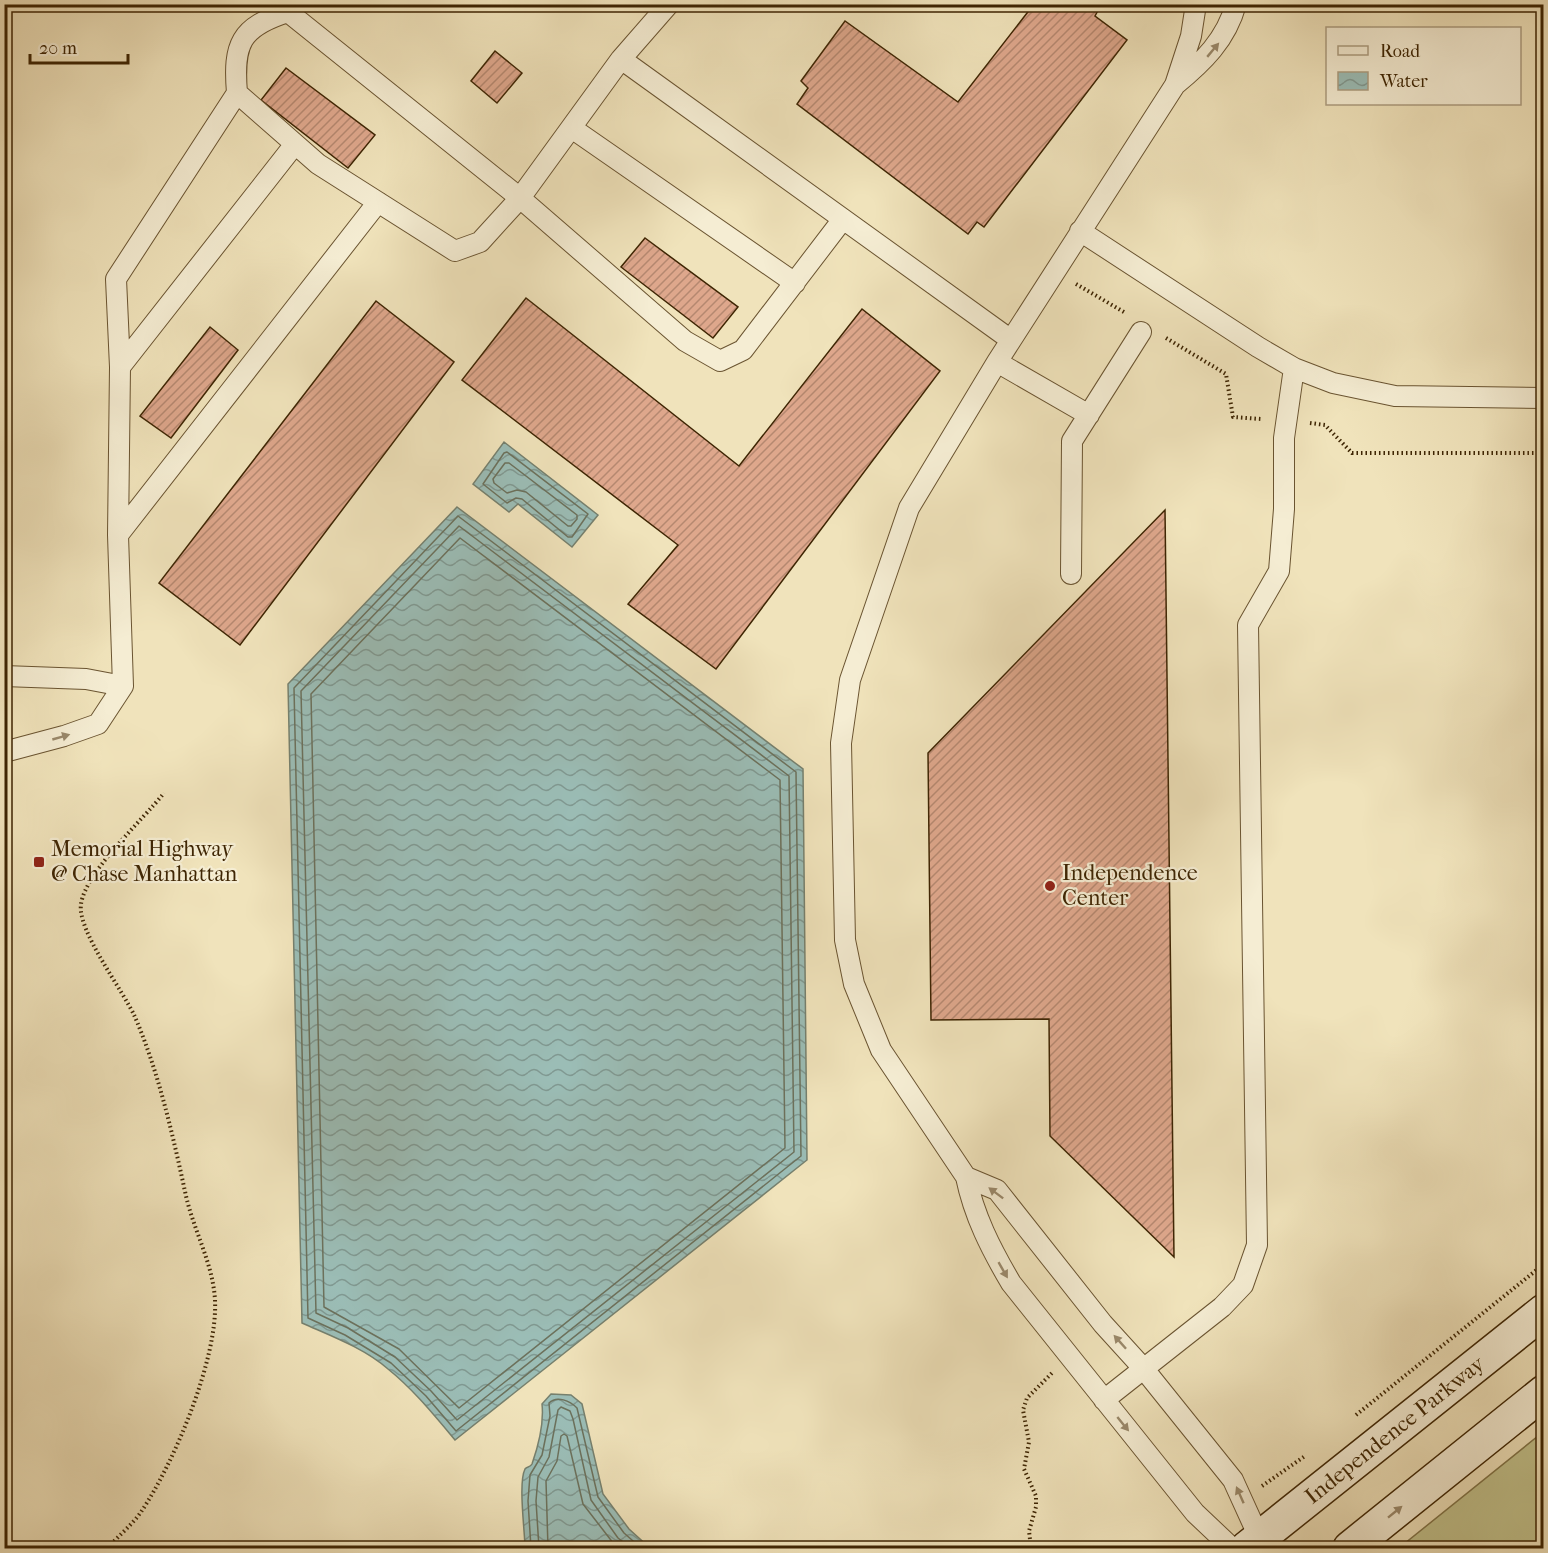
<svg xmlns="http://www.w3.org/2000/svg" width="1548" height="1553" viewBox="0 0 1548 1553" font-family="'IM FELL French Canon',serif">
<defs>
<pattern id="water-waves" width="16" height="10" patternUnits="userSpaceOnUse" patternTransform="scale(1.5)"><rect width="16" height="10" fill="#9bbdb6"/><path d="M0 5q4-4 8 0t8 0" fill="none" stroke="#809992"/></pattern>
<pattern id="building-hatch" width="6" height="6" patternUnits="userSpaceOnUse" patternTransform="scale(1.5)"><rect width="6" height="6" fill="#dea78c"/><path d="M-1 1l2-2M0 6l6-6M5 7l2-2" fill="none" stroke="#b58870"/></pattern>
</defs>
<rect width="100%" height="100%" fill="#f0e3bb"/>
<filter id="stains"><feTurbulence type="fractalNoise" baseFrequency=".00333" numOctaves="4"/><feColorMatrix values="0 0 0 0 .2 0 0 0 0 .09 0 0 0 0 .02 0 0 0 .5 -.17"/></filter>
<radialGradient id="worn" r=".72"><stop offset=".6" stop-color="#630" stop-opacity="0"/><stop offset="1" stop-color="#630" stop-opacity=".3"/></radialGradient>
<path fill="#c1c18b" stroke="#807347" stroke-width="1.5" d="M 1543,1432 L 1543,1548 L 1399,1548 Z"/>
<path fill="url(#water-waves)" stroke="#76806e" stroke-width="1.5" d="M 504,442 L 598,515 L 572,547 L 518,504 L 509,512 L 473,484 Z
M 457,507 L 803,769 L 807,1160 L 455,1440 C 434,1415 414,1390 388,1369 C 364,1348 331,1336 302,1323 L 288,684 Z
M 551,1394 L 571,1395 L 582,1404 L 603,1494 L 629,1529 L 650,1548 L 525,1548 C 525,1532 518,1483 525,1469 C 527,1466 530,1468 532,1464 C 538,1447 544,1423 542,1404 Z"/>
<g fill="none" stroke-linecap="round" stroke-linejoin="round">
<path stroke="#6c715c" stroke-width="1.5" d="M 507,452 L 588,514 L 572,537 L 568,537 L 522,499 L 516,498 L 507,503 L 483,484 L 504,453 Z
M 505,463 L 509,463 L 577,515 L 577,519 L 571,526 L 568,526 L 526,492 L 517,490 L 507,493 L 494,483 L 493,479 Z
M 458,516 L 796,772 L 801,1156 L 456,1431 L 426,1396 L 391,1363 L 345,1335 L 308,1318 L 294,688 Z
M 459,526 L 789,776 L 794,1152 L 457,1420 L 431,1391 L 395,1357 L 348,1328 L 316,1313 L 301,691 Z
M 460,538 L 780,780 L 785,1148 L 459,1408 L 399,1349 L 324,1307 L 311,694 Z
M 531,1548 L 528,1501 L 530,1475 L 542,1455 L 550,1416 L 549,1403 C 557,1395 570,1401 577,1408 L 598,1497 L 624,1533 L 641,1548
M 539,1548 L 536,1501 L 538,1477 L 549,1457 L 558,1410 L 561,1407 L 570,1411 L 573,1419 L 591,1500 L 618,1538 L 631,1548
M 548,1548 L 546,1481 L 557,1461 L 561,1436 L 564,1434 L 567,1436 L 583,1504 L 617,1548"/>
</g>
<path fill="url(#building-hatch)" stroke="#3e2503" stroke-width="1.5" d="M 1034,4 L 1097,4 L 1100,7 L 1095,16 L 1127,40 L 984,227 L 977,222 L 968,234 L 797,104 L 808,88 L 801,81 L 845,21 L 958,102 Z
M 495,51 L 522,73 L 497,103 L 471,81 Z
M 286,68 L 375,135 L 348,168 L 261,100 Z
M 645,238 L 738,307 L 713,338 L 621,267 Z
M 526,298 L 739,466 L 862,309 L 940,371 L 716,669 L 628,604 L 678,545 L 462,380 Z
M 376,301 L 454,362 L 240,645 L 159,583 Z
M 210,327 L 238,350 L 171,438 L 140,416 Z
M 1165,510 L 1174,1257 L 1050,1136 L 1049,1019 L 931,1020 L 928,753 Z"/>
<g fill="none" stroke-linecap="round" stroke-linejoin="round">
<defs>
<path id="service" d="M 1196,4 L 1191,36 L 1175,85 L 997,362 L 909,508 L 850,680 L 841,743 L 845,940 L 854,984 L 881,1050 L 966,1177 C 974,1216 991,1249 1011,1283 L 1195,1513 L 1232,1548
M 621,59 L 669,4
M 1175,85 C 1203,62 1226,40 1236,4
M 573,129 L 795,283
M 843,219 L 743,350 L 720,361 L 685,341 L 520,198 L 288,12 C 240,27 233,44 237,93 L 318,164 L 455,251 L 480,242 L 520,198 L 621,59 L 1011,340
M 1080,231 L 1258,347 L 1294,368 L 1333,383 L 1395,396 L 1544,398
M 997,362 L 1089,415
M 120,367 L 295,144
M 118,535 L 378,202
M 1071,574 L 1072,441 L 1141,332
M 4,676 L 86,679 L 123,686
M 4,752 L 64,736 L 98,724 L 123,686 L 118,535 L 120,367 L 116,279 L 237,93
M 966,1177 L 997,1190 L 1103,1324 L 1143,1368 L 1233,1480 L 1263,1546
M 1104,1400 L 1222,1307 L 1243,1285 L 1257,1245 L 1248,625 L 1279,571 L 1284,509 L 1284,438 L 1294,368"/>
<g id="secondary">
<path id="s1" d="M 1247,1548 L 1544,1311"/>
<path d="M 1350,1548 L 1544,1392"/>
</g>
</defs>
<use href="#service" stroke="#6a5431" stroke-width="22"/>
<use href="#secondary" stroke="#3e2503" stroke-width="36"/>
<path stroke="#3e2503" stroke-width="4" stroke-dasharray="1.5 3" stroke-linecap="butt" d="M 1076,284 L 1124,312
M 1166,338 L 1226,374 L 1233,417 L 1261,419
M 1310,423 L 1325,425 L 1352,453 L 1544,453
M 1356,1415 L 1544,1264
M 1262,1486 L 1305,1456
M 108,1548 C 118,1536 132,1525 141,1512 C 174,1463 218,1359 215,1300 C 213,1264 194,1231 186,1196 C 173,1136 159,1073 135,1017 C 123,990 77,931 81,904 C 86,871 142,821 164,793
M 1031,1548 L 1029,1531 L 1036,1507 L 1036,1496 L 1024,1469 L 1029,1442 L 1023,1410 L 1027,1398 L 1052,1373"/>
<use href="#service" stroke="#f5edd3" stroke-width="20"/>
<use href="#secondary" stroke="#f5edd3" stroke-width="33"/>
</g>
<defs><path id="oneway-solid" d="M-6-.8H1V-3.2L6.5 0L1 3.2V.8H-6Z" transform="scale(1.5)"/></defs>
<g fill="#9a896b">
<use href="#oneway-solid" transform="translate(1213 50) rotate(-50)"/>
<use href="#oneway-solid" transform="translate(61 737) rotate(-16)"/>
<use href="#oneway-solid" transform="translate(996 1193) rotate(-143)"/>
<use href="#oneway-solid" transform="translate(1003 1270) rotate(60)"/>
<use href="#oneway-solid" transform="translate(1120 1342) rotate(-132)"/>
<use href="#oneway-solid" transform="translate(1123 1424) rotate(51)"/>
<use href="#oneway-solid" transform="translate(1240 1495) rotate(-114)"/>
<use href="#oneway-solid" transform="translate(1395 1512) rotate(-39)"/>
</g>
<g fill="#8f2418" stroke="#f5edd3" stroke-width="2">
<rect x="33" y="856" width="12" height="12" rx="3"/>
<circle cx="1050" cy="886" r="6"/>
</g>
<g text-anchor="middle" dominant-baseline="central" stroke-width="4.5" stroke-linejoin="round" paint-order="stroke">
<g font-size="22" fill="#3e2503" stroke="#f5edd3" text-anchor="start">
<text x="51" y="849">Memorial Highway<tspan x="51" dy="25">@ Chase Manhattan</tspan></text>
<text x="1062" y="873">Independence<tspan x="1062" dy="25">Center</tspan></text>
</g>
<g font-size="22" fill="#3e2503" stroke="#f5edd3">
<text stroke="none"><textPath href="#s1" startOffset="189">Independence Parkway</textPath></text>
</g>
</g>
<rect width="1548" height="1553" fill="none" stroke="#f0e3bb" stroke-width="24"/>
<rect x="6" y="6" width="1536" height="1541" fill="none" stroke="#3e2503" stroke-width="3"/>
<rect x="12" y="12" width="1524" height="1529" fill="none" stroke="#3e2503" stroke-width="1.5"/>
<rect x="1326" y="27" width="195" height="78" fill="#f5edd3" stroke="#ac9d80" stroke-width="1.5"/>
<rect x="1338" y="46" width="30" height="9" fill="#f5edd3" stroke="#ac9d80" stroke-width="1.5"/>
<text x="1380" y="57" font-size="18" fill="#3e2503">Road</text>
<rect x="1338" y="72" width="30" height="18" fill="url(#water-waves)" stroke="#ac9d80" stroke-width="1.5"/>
<text x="1380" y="87" font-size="18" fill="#3e2503">Water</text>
<path d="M30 54v9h98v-9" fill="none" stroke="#3e2503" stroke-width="3"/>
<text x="39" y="54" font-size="18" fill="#3e2503" stroke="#f5edd3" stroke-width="4.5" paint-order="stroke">20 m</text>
<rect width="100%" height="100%" filter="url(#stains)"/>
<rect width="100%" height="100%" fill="url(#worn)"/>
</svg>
